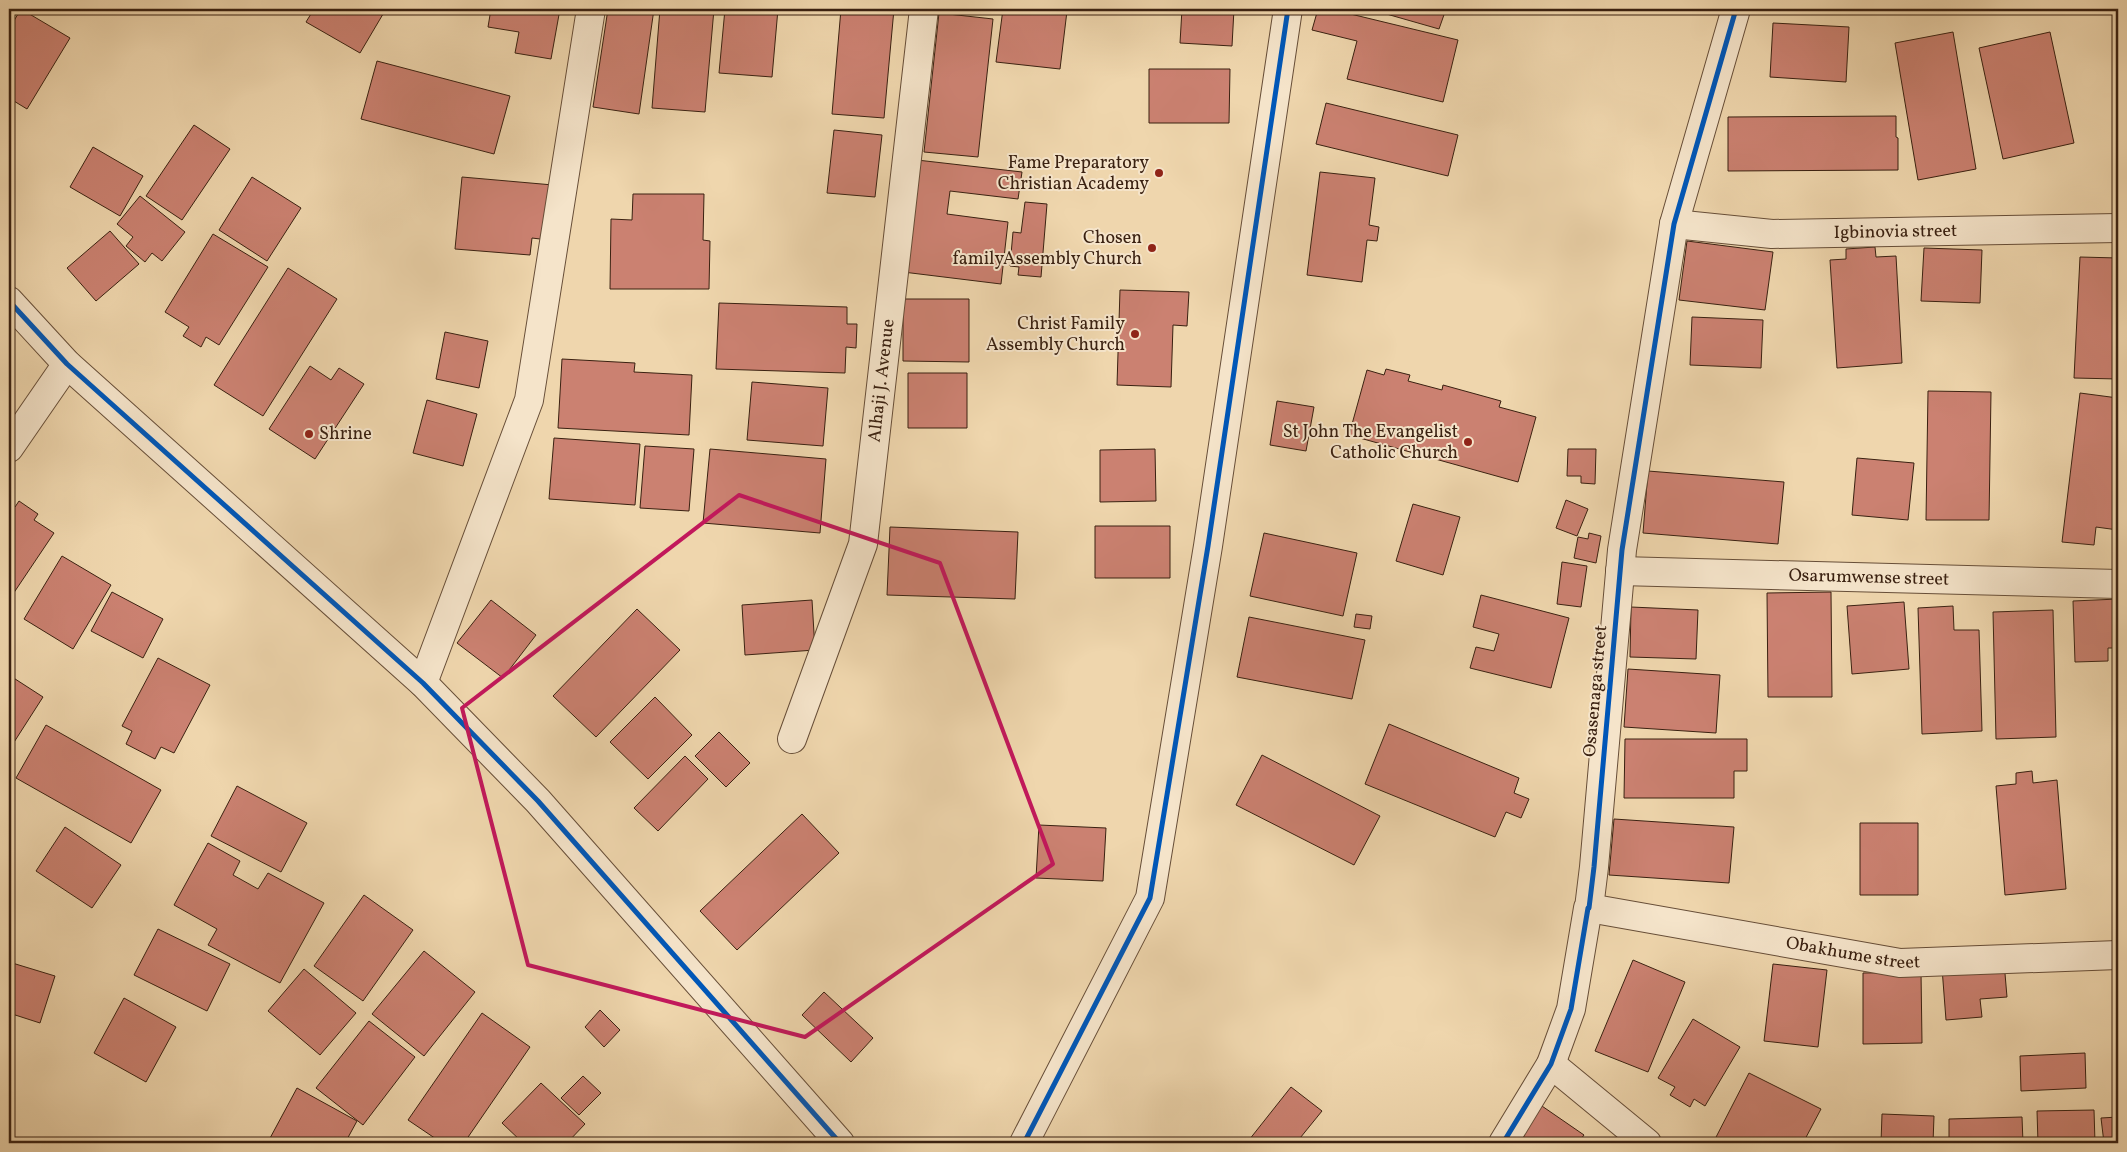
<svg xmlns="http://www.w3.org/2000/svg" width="2127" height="1152" viewBox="0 0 2127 1152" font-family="Vollkorn,serif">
<rect width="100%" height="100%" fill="#efd6ad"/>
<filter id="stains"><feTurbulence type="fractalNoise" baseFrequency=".004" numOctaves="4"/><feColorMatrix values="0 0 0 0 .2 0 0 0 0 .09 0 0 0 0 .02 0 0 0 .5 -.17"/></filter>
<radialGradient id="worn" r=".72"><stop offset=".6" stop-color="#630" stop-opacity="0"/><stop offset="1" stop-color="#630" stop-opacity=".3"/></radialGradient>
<path fill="#cb8171" stroke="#3a2111" d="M 9,9 L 16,10 L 9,23 Z
M 21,9 L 70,38 L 27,109 L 9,98 L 9,29 Z
M 314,9 L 386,9 L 360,53 L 306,22 Z
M 491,9 L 560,9 L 551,59 L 515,53 L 519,32 L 488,27 Z
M 608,9 L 654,9 L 639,114 L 593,107 Z
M 660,9 L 714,9 L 705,112 L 652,108 Z
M 725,9 L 778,9 L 772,77 L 719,73 Z
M 841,9 L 894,9 L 884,118 L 832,114 Z
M 1003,9 L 1067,11 L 1060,69 L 996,62 Z
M 1182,9 L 1234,9 L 1232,46 L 1180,43 Z
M 1318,9 L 1330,9 L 1458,40 L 1443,102 L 1347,79 L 1357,41 L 1312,30 Z
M 1369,9 L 1446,9 L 1439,29 Z
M 939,13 L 993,19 L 978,157 L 924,152 Z
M 1773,23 L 1849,27 L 1846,82 L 1770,77 Z
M 1953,32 L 1976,169 L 1918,180 L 1895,43 Z
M 2050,32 L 2074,143 L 2003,159 L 1979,48 Z
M 377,61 L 510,96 L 494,154 L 361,119 Z
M 1149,69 L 1230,69 L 1229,123 L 1149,123 Z
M 1326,103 L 1458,135 L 1448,176 L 1316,144 Z
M 1896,116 L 1896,137 L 1898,138 L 1898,170 L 1728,171 L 1728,117 Z
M 194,125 L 230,149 L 182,220 L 146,196 Z
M 834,130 L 882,135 L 875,197 L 827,193 Z
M 93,147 L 143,176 L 120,216 L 70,187 Z
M 917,160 L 1022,172 L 1018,199 L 950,191 L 947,214 L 1008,222 L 1001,284 L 903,272 Z
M 1320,172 L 1375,178 L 1369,225 L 1379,227 L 1377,241 L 1367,240 L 1362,282 L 1307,275 Z
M 252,177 L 301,208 L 267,261 L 219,230 Z
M 462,177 L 553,185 L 548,240 L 532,238 L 530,255 L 455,249 Z
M 633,194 L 704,194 L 703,240 L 710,241 L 709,289 L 610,289 L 611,219 L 632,220 Z
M 140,196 L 185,232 L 162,261 L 152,253 L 145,262 L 126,246 L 133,237 L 117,224 Z
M 1025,202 L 1047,204 L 1041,277 L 1018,275 L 1019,267 L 1010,266 L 1013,232 L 1021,233 Z
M 110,231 L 139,264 L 96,301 L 67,268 Z
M 213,234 L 268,267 L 219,345 L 206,337 L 201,347 L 183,336 L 189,327 L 165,312 Z
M 1687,241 L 1773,252 L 1765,310 L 1679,300 Z
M 1875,247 L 1876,257 L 1896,256 L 1902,363 L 1837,368 L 1830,260 L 1846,259 L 1846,249 Z
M 1924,248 L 1982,250 L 1980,303 L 1921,301 Z
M 2080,257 L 2118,258 L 2118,379 L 2074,378 Z
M 288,268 L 337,299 L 263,416 L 214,385 Z
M 1120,290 L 1189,292 L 1187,326 L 1173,325 L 1171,387 L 1117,385 Z
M 903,299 L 969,299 L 969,362 L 903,361 Z
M 719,303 L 847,307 L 847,324 L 857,324 L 856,348 L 846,347 L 845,373 L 716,369 Z
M 1692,317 L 1763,320 L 1761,368 L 1690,365 Z
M 445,332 L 488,341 L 479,388 L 436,379 Z
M 562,359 L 635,363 L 634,372 L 692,375 L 689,435 L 558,428 Z
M 310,366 L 331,380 L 339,368 L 364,384 L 315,459 L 269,429 Z
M 1386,369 L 1410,375 L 1408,381 L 1442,390 L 1443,385 L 1501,401 L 1499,407 L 1536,417 L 1518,482 L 1349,435 L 1367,370 L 1384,375 Z
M 908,373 L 967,373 L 967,428 L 908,428 Z
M 752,382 L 828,388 L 823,446 L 747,440 Z
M 1928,391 L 1991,392 L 1989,520 L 1926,520 Z
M 2080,393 L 2118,398 L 2118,530 L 2096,527 L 2094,545 L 2062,542 Z
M 427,400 L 477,414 L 463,466 L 413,453 Z
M 1277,401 L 1314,407 L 1306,451 L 1270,445 Z
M 554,438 L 640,444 L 635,505 L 549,499 Z
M 645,446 L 694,449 L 689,511 L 640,508 Z
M 710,449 L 826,459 L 820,533 L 703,523 Z
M 1155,449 L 1156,501 L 1100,502 L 1100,450 Z
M 1568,449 L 1596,449 L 1595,484 L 1581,483 L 1581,476 L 1567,476 Z
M 1857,458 L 1914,463 L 1908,520 L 1852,515 Z
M 1648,471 L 1784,482 L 1778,544 L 1643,533 Z
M 1566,500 L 1588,509 L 1577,536 L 1556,528 Z
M 19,501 L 38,514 L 34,520 L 54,533 L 9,600 L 9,503 L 15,507 Z
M 1413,504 L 1460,517 L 1443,575 L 1396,561 Z
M 1095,526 L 1170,526 L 1170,578 L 1095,578 Z
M 890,527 L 1018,532 L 1015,599 L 887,595 Z
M 1264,533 L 1357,553 L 1343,616 L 1250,596 Z
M 1589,533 L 1601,536 L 1596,563 L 1574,558 L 1578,537 L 1588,539 Z
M 62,556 L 111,585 L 73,649 L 24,619 Z
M 1562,562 L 1587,566 L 1581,607 L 1557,604 Z
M 112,592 L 163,619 L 143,658 L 91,631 Z
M 1831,592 L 1832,697 L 1768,697 L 1767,593 Z
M 1481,595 L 1569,618 L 1551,688 L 1470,668 L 1476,647 L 1494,651 L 1499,634 L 1473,627 Z
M 2118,599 L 2118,648 L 2108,648 L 2108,661 L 2075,662 L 2073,601 Z
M 491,600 L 536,635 L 503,678 L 457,643 Z
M 812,600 L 815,650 L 745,655 L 742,605 Z
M 1904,602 L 1909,669 L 1852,674 L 1847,606 Z
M 1953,606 L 1954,630 L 1979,630 L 1982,731 L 1922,734 L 1918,608 Z
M 1631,607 L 1698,610 L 1696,659 L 1630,657 Z
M 637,609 L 680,650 L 596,737 L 553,696 Z
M 2053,610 L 2056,737 L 1996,739 L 1993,612 Z
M 1356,614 L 1372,616 L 1370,629 L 1354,627 Z
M 1249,617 L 1365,640 L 1352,699 L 1237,677 Z
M 158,658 L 210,685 L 174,753 L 161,747 L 155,759 L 126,744 L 132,731 L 122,726 Z
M 1628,669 L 1720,675 L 1716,733 L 1624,727 Z
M 9,675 L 43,697 L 9,750 Z
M 655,697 L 692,735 L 648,779 L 610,742 Z
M 1389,724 L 1519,778 L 1514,793 L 1529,799 L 1521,818 L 1506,812 L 1495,837 L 1365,784 Z
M 46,725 L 161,790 L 131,843 L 16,778 Z
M 719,732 L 750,763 L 726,787 L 695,756 Z
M 1625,739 L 1747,739 L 1747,771 L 1734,771 L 1734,798 L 1624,798 Z
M 1262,755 L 1380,816 L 1354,865 L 1236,805 Z
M 685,756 L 708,779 L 658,831 L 634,808 Z
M 2032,771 L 2033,783 L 2057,780 L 2066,889 L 2005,895 L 1996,786 L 2016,784 L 2016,773 Z
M 237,786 L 307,823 L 281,872 L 211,836 Z
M 802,814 L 839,853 L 737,950 L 700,911 Z
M 1614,819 L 1734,827 L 1729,883 L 1609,875 Z
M 1860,823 L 1918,823 L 1918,895 L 1860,895 Z
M 1039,825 L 1106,828 L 1103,881 L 1036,878 Z
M 65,827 L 121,865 L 92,908 L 36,871 Z
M 208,843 L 240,861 L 233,875 L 258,889 L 268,873 L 324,903 L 280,983 L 208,945 L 217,929 L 174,905 Z
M 364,895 L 413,930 L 363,1001 L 314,966 Z
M 158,929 L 230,964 L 207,1011 L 134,975 Z
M 424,951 L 475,992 L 424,1056 L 372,1014 Z
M 1633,960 L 1685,982 L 1648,1072 L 1595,1051 Z
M 9,962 L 55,976 L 40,1023 L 9,1013 Z
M 2004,962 L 2007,997 L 1980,999 L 1982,1017 L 1946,1020 L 1942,968 Z
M 1773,964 L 1827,970 L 1818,1047 L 1764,1041 Z
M 304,969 L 356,1013 L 320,1055 L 268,1011 Z
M 1921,972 L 1922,1043 L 1863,1044 L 1863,973 Z
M 824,992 L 873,1038 L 851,1062 L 802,1015 Z
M 124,998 L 176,1027 L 146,1082 L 94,1053 Z
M 600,1010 L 620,1030 L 604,1047 L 585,1027 Z
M 482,1013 L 530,1047 L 464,1143 L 442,1143 L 408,1120 Z
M 1693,1019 L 1740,1047 L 1705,1106 L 1694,1099 L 1690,1107 L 1670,1095 L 1675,1087 L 1658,1078 Z
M 369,1021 L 415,1057 L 363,1125 L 316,1088 Z
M 2085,1053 L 2086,1088 L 2021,1091 L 2020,1056 Z
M 1749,1073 L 1821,1109 L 1803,1143 L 1713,1143 Z
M 583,1076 L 601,1093 L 579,1115 L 561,1098 Z
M 541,1083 L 585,1124 L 567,1143 L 523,1143 L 502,1123 Z
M 1291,1087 L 1322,1111 L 1296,1143 L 1253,1143 L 1249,1140 Z
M 297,1088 L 357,1121 L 345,1143 L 275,1143 L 269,1140 Z
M 1539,1104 L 1584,1135 L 1578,1143 L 1512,1143 Z
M 2094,1110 L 2095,1143 L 2038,1143 L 2037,1111 Z
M 1882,1114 L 1934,1116 L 1933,1143 L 1881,1143 Z
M 2022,1117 L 2023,1143 L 1949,1143 L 1949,1119 Z
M 2118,1117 L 2118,1143 L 2104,1143 L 2101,1118 Z"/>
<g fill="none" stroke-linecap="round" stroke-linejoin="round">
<defs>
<g id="minor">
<path id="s1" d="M 1674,224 L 1772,234 L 2118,228"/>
<path d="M 9,301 L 67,364 L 423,683 L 538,801 L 840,1143"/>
<path d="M 9,448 L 67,364"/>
<path id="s2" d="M 1620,571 L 2118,584"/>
<path d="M 423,683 L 529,400 L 591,9"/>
<path id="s3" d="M 792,739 L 863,544 L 924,9"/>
<path id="s4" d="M 1589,908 L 1900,963 L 2118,955"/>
<path d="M 1551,1064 L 1647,1143"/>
<path d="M 1024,1143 L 1150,898 L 1208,546 L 1288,9"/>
<path d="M 1503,1143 L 1551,1064 L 1571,1009 L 1588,908 L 1589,908 L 1594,867 L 1622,550 L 1674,224 L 1736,9"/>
</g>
</defs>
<use href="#minor" stroke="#674e38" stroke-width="30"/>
<use href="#minor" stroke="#f5e4ca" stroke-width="28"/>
<defs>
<path id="cycleway" d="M 9,301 L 67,364 L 423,683 L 538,801 L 840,1143
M 1024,1143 L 1150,898 L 1208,546 L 1288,9
M 1503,1143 L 1551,1064 L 1571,1009 L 1588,908 L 1589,908 L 1594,867 L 1622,550 L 1674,224 L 1736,9"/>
</defs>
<use href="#cycleway" stroke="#f5e4ca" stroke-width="8"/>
<use href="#cycleway" stroke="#0057b8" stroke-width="5"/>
</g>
<path fill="none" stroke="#c2185b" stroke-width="4" stroke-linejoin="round" d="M 739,495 L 940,563 L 1053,864 L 805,1037 L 528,965 L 462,708 Z"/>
<g fill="#8f2418" stroke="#f5e4ca" stroke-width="2">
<circle cx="1159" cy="173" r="5"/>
<circle cx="1152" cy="248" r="5"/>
<circle cx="1135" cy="334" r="5"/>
<circle cx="309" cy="434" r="5"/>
<circle cx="1468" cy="442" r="5"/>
</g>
<g text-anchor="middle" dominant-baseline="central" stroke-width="4" stroke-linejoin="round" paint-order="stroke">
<g font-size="18" fill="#3a2111" stroke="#f5e4ca" text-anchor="end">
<text x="1149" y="163">Fame Preparatory<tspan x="1149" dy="21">Christian Academy</tspan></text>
<text x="1142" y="238">Chosen<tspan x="1142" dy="21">familyAssembly Church</tspan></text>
<text x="1125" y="324">Christ Family<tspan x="1125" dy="21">Assembly Church</tspan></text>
<text x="1458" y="432">St John The Evangelist<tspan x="1458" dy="21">Catholic Church</tspan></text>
<text x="319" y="434" text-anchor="start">Shrine</text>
</g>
<g font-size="18" fill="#3a2111" stroke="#f5e4ca">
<text stroke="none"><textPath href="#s1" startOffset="222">Igbinovia street</textPath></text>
<text stroke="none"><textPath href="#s3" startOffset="372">Alhaji J. Avenue</textPath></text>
<text stroke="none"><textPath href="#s2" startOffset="249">Osarumwense street</textPath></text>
<text transform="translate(1596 691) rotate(-85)">Osasenaga street</text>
<text stroke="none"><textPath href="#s4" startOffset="268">Obakhume street</textPath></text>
</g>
</g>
<rect width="2127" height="1152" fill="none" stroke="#efd6ad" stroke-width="30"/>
<rect x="10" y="10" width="2107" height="1132" fill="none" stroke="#3a2111" stroke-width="2.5"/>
<rect x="15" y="15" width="2097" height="1122" fill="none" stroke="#3a2111"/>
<rect width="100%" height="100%" filter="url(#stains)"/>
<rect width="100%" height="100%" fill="url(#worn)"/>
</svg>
